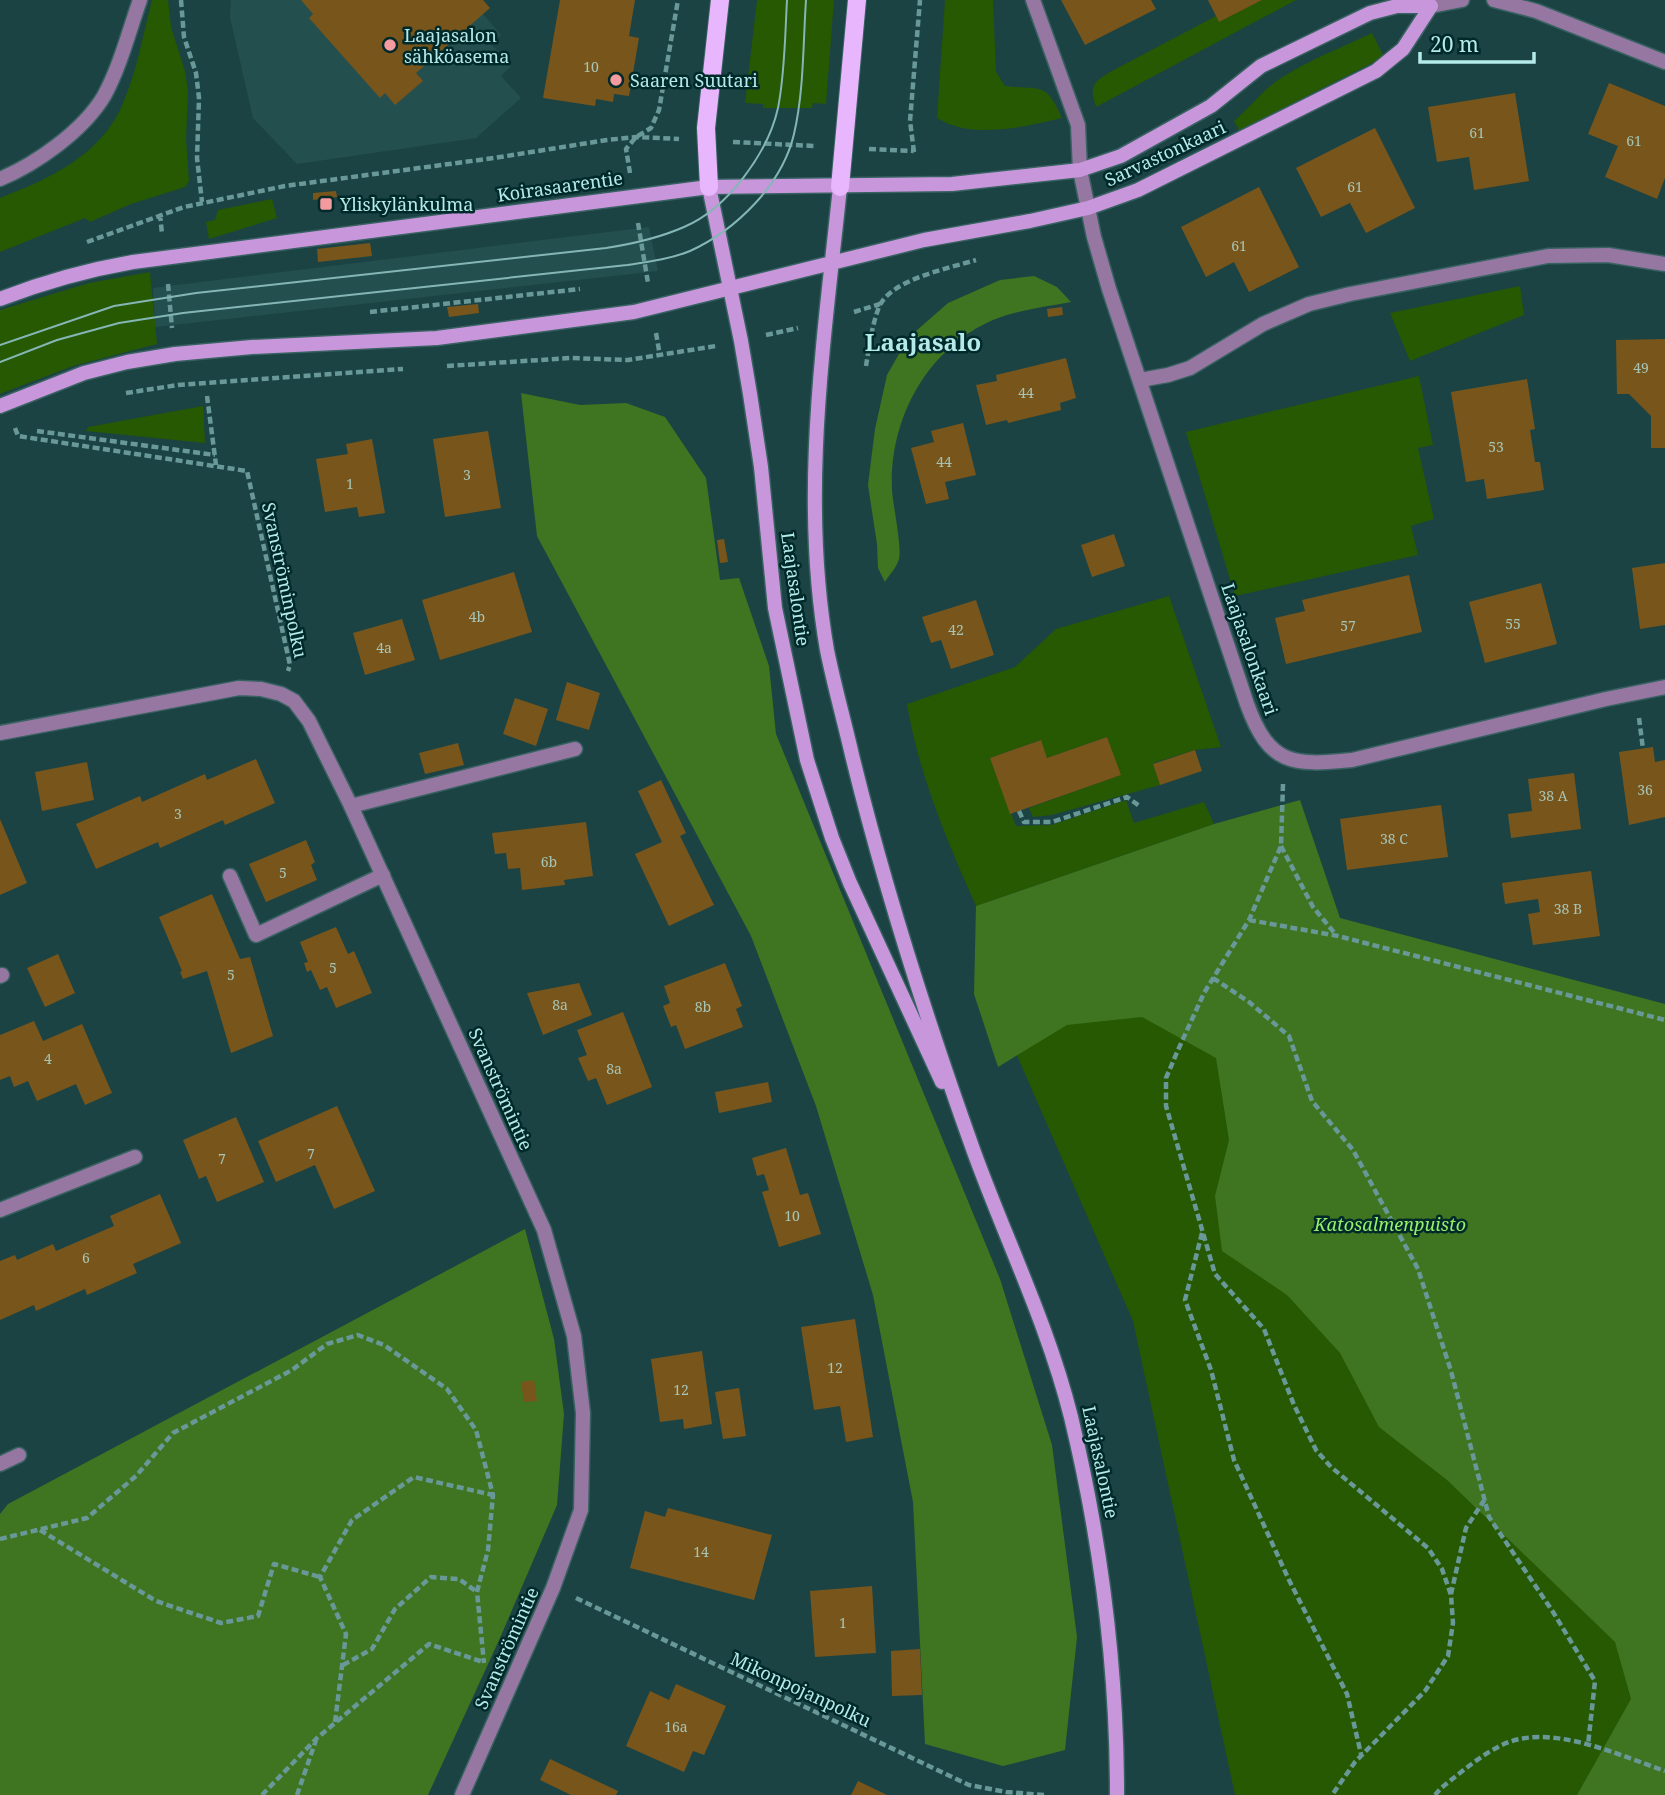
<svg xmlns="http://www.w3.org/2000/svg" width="1665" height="1795" viewBox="0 0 1665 1795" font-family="'Noto Serif',serif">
<rect width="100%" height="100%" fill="#1c4343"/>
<path fill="#244f4f" d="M 231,0 L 483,0 L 490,8 L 483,14 L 501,35 L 491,44 L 511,66 L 501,76 L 521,98 L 476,138 L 297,164 L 253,118 L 230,17 Z
M 649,227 L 658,271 L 155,327 L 153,288 Z"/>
<path fill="#275802" d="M 152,0 L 168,0 L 171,27 L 185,71 L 188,91 L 186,139 L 189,181 L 185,187 L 131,204 L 90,222 L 85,218 L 0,252 L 0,198 C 49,179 102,155 123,103 C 137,71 143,34 152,0 Z
M 757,0 L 834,0 L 826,104 L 813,103 L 812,108 L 763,108 L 763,104 L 745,103 Z
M 945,0 L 993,0 L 996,72 L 1005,86 C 1041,90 1046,81 1062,118 C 1024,127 972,140 937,118 Z
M 1262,0 L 1296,0 L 1096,107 C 1089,85 1093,83 1110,72 L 1216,16 L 1219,21 Z
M 1372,33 L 1384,57 L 1239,130 L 1234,121 C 1250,108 1261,92 1278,80 C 1306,61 1341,48 1372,33 Z
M 272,199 L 277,218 L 209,239 L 206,222 L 215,220 L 218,210 Z
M 150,272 L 157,344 L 73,366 L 0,394 L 0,310 L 89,283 Z
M 1520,286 L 1524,315 L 1410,361 L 1390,313 Z
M 1419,376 L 1433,445 L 1418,448 L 1434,519 L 1411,526 L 1418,555 L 1235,596 L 1186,432 Z
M 203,406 L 205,443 L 86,431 L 88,427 Z
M 1169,596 L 1221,747 L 1195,750 L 1153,763 L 1160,785 L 1052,815 L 1033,817 L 1029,808 L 1120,775 L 1107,737 L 1047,758 L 1040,740 L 990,758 L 1016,826 L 1051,825 L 1126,800 L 1134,823 L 1204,802 L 1214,824 L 976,906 C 947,841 919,775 907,704 L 1015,667 L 1056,629 Z
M 1337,920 L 1665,1016 L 1665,1795 L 1235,1795 L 1133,1321 L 984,980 Z"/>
<path fill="#3f7420" d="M 1034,276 L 1057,287 L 1071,302 C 1045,307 1017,310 993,320 C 926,349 889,420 892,490 C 893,505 902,547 899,559 C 897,567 889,575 885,582 L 878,568 L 877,544 L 868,485 L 875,429 L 887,375 L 908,338 L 948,303 L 1000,280 Z
M 521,393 L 580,405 L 626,403 L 665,417 L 706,478 L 720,580 L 739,578 L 769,666 L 776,734 L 1000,1279 L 1052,1445 L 1077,1637 L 1065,1750 L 1003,1766 L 925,1744 L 913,1502 L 873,1295 L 816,1106 L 751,936 L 537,536 Z
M 1300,800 L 1340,918 L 1665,1004 L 1665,1795 L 1577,1795 L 1631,1699 L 1615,1642 L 1447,1480 L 1379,1427 L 1340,1353 L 1287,1295 L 1222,1251 L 1215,1196 L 1229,1140 L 1216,1058 L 1142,1017 L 1067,1025 L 998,1067 L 974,994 L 976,906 L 1214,824 Z
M 525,1229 L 554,1339 L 564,1414 L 557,1505 L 500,1638 L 428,1795 L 0,1795 L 0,1514 L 8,1504 Z"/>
<path fill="#78551b" d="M 301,0 L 483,0 L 490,8 L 416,73 L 423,81 L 395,105 L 385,93 L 380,98 L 309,18 L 313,14 Z
M 560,0 L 635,0 L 629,36 L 639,38 L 629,96 L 614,94 L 613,102 L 596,99 L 595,106 L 543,98 Z
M 1061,0 L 1151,0 L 1156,9 L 1085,45 Z
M 1208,0 L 1262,0 L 1219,22 Z
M 1609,83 L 1665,106 L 1665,178 L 1657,199 L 1605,177 L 1618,146 L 1588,134 Z
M 1515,93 L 1529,181 L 1474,190 L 1469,157 L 1437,162 L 1428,107 Z
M 1375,128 L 1415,208 L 1366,233 L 1350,203 L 1321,217 L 1296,168 Z
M 1259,187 L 1299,267 L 1249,292 L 1234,262 L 1206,277 L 1181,227 Z
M 336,191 L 337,197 L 313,200 L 313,193 Z
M 370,243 L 372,256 L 318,262 L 317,249 Z
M 478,304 L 479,313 L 449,317 L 447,307 Z
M 1062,307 L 1063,315 L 1048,317 L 1047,309 Z
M 1665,339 L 1665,448 L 1651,448 L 1651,416 L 1629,394 L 1617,394 L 1616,340 Z
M 1066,358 L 1076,398 L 1060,403 L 1061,410 L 1008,423 L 1007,420 L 986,425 L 976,385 L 997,381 L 996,375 Z
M 1527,379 L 1535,429 L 1530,430 L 1535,462 L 1540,462 L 1544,490 L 1487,499 L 1484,479 L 1466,482 L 1451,392 Z
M 963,423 L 976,475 L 945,482 L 949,499 L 926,504 L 911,448 L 934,442 L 931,431 Z
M 488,431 L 501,508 L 445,517 L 433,439 Z
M 372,439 L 385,513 L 359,517 L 357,507 L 325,512 L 316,459 L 348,454 L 346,444 Z
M 1114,534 L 1125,566 L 1092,577 L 1081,545 Z
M 724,539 L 728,562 L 720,563 L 717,540 Z
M 1665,563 L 1665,625 L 1640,629 L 1632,568 Z
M 514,572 L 532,632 L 440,660 L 422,600 Z
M 1409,575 L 1422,632 L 1286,664 L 1275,618 L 1305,611 L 1302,600 Z
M 1541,583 L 1557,644 L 1485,663 L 1469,602 Z
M 976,600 L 994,655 L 951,669 L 941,640 L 931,643 L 922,617 Z
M 402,619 L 415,660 L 365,675 L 353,633 Z
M 567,682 L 600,693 L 589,730 L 556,720 Z
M 515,698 L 548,709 L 536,746 L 503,734 Z
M 1107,737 L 1121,775 L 1010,814 L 990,758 L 1041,740 L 1047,758 Z
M 458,743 L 464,765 L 425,774 L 419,753 Z
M 1653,747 L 1655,762 L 1665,760 L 1665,817 L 1629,825 L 1619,752 Z
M 1195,750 L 1202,771 L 1160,785 L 1153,764 Z
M 256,759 L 275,803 L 225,825 L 223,820 L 160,848 L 158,842 L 96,869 L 76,824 L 140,796 L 142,802 L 205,774 L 207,780 Z
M 87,762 L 94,800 L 42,811 L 35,772 Z
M 1574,773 L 1581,829 L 1511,838 L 1508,814 L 1532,811 L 1528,779 Z
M 661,780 L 686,833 L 680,836 L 714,905 L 669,926 L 635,854 L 662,842 L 638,791 Z
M 1441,805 L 1448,857 L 1347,870 L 1340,819 Z
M 0,819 L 27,883 L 0,895 Z
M 586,822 L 593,876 L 564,880 L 565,885 L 522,890 L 520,868 L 508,869 L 506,853 L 495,854 L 492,833 Z
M 306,840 L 315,862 L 311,865 L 317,880 L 266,902 L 249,864 Z
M 1591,871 L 1600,936 L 1533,945 L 1528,914 L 1540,912 L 1538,899 L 1505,904 L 1502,883 Z
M 212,894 L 240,959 L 250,957 L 273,1036 L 231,1053 L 207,971 L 183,979 L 180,972 L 182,971 L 159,917 Z
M 336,927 L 348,954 L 354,951 L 372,993 L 336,1008 L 327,987 L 320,990 L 311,970 L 307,972 L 304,963 L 308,962 L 300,942 Z
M 58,954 L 75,993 L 45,1007 L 27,968 Z
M 725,963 L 742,1006 L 736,1009 L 743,1027 L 685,1049 L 676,1025 L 671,1027 L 663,1006 L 670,1003 L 664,986 Z
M 579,983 L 592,1015 L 543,1035 L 527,993 Z
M 623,1012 L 652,1087 L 607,1105 L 596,1078 L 588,1081 L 578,1058 L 587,1055 L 577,1030 Z
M 34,1021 L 43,1041 L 82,1024 L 112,1093 L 85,1105 L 76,1084 L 37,1101 L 28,1081 L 14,1087 L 10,1076 L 0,1080 L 0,1035 Z
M 768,1082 L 772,1102 L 719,1113 L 715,1092 Z
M 337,1106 L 375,1191 L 334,1209 L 315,1165 L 276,1182 L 258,1141 Z
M 236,1117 L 264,1182 L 217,1202 L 206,1176 L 199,1179 L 183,1140 Z
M 786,1148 L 800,1195 L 808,1193 L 821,1234 L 779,1247 L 762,1192 L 769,1190 L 764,1174 L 757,1176 L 752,1158 Z
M 160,1194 L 181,1243 L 133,1264 L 137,1273 L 87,1295 L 85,1289 L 36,1311 L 34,1305 L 0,1320 L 0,1261 L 15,1255 L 17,1260 L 53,1244 L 56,1251 L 114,1226 L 110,1216 Z
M 855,1319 L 873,1437 L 846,1442 L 840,1406 L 814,1410 L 801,1327 Z
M 702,1351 L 712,1424 L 684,1429 L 683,1419 L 660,1422 L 651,1359 Z
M 534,1380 L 537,1401 L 524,1402 L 521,1382 Z
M 739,1388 L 746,1436 L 723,1439 L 715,1392 Z
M 668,1508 L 772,1535 L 754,1600 L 630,1568 L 645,1511 L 665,1517 Z
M 872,1586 L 876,1653 L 815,1657 L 810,1591 Z
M 920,1649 L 922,1695 L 892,1696 L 891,1651 Z
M 676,1684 L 726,1706 L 704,1755 L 693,1751 L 684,1772 L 626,1746 L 650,1691 L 669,1700 Z
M 550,1759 L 618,1791 L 616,1795 L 571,1795 L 540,1780 Z
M 858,1781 L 887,1795 L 851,1795 Z"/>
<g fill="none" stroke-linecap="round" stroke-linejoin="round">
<defs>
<path id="lane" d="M 1033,0 L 1078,125 L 1080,170
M 1140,380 L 1168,375 L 1190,368 L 1263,324 L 1309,304 L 1350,294 L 1548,256 L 1608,255 L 1665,264
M 351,806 L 575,749
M 230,876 L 256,935 L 383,875
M 0,976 L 2,975
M 0,1210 L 135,1157"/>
<path id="street" d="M 1429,0 L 1431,6 L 1462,0
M 1494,0 L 1536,11 L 1665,62
M 1080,170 L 1094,237 L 1109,289 L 1247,704 C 1269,765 1292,766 1352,760 L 1606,699 L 1665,687
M 0,179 C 36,164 83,131 104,96 C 120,67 129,31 140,0
M 0,733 L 239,688 L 261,689 L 281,694 L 294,701 L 309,721 L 351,806 L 544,1230 L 574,1336 L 583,1413 L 581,1510 L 553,1588 L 462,1795
M 0,1464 L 19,1455"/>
<path id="secondary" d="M 709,187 L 741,341 L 750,394 L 761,467 L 775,608 L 807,760 L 832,838 L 850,883 L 942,1082
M 840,187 C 824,341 800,496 827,650 C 834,685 844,720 852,755 C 885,890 927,1021 974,1152 C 1006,1240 1048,1325 1071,1417 C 1101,1541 1117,1667 1117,1795
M 0,299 C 44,282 87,270 133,262 L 709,187 L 952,184 L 1080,170 L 1121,156 L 1211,106 L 1261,66 L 1370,13 L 1397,6 L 1431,6
M 0,406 L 84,373 L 127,362 L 175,354 L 252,347 L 437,338 L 634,312 L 924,240 L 1030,221 L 1088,208 L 1138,190 L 1376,71 L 1403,49 L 1431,6"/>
<path id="primary" d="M 709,187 L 706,128 L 720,0
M 840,187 L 857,0"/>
</defs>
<use href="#lane" stroke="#386161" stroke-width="17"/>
<use href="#street" stroke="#386161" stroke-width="17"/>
<use href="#secondary" stroke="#386161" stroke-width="17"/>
<use href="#primary" stroke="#386161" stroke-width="20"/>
<path stroke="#699898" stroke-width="4.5" stroke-dasharray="7 3.5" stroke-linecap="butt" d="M 181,0 L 184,37 L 196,73 L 199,98 L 197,158 L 202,202
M 733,142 L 815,146
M 869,149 L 914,151
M 914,152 L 910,121 L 920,0
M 630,173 L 626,149 L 636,137 L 651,128 L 659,110 L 678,0
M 160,214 L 162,234
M 638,223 L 648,283
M 87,242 L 184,207 L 285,186 L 494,158 L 607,140 L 636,137 L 679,139
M 168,284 L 172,328
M 370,312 L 580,289
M 854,312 L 880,304
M 656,333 L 660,356
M 766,335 L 798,328
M 447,366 L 571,358 L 628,360 L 716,346
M 866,366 C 869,347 872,325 879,307 C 891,279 950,268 976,260
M 126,393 L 178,385 L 403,369
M 207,396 L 216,465
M 15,428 L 18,436 L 247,471 L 290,665 L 288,671
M 37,431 L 215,455
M 1639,718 L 1643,749
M 1283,784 L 1281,846 L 1249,920 L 1204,993 L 1178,1050 L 1166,1078 L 1166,1106 L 1215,1274 L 1264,1329 L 1294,1405 L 1316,1450 L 1331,1467 L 1428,1548 L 1442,1569 L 1451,1595 L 1453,1623 L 1448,1656 L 1425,1691 L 1355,1762 L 1332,1795
M 1019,811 L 1024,822 L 1052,822 L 1127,797 L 1141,807
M 1281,846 L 1313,907 L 1337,936
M 1249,920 L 1338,936 L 1665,1020
M 1213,978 L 1249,1002 L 1289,1036 L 1312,1101 L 1353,1150 L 1418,1269 L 1451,1371 L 1489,1517 L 1553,1612 L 1595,1681 L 1588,1745
M 1202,1233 L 1185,1300 L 1211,1370 L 1234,1460 L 1289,1580 L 1347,1694 L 1361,1754
M 40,1530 L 156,1601 L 221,1623 L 258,1616 L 274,1564 L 320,1577
M 0,1539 L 87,1518 L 136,1476 L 173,1433 L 292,1370 L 327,1344 L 358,1335 L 384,1345 L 447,1389 L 476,1430 L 493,1495 L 488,1550 L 477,1592 L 484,1663
M 1451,1594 L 1466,1528 L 1485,1499
M 576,1598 L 969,1785 L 1006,1792 L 1044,1795
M 343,1665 L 372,1649 L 395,1609 L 431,1577 L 459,1579 L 477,1592
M 335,1722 L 346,1634 L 320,1577 L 352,1520 L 414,1477 L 493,1495
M 262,1795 L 317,1738 L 429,1644 L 483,1662
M 297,1795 L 316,1740
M 1435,1795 L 1441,1788 C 1459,1774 1477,1758 1498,1747 C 1546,1720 1618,1755 1665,1771"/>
<use href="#lane" stroke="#9677a2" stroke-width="14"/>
<use href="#street" stroke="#9677a2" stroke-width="14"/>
<use href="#secondary" stroke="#c897db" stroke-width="14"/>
<use href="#primary" stroke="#e8b6fc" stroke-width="18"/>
<path stroke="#85b6b6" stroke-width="2" d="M 0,345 L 114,306 L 196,293 L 606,248 C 632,244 659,238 684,227 C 727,209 768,153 778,108 C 785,73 785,35 787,0
M 0,362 L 57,340 L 119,323 L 183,313 L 627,265 C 647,262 671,259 690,251 C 736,230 782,185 794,134 C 804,91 803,44 806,0"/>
</g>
<g fill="#f49b9f" stroke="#002929" stroke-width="2.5">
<circle cx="390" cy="45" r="7"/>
<circle cx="616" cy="80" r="7"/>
<rect x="319" y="197" width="14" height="14" rx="3.5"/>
</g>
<g text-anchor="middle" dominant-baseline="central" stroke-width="5" stroke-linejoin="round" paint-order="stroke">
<g font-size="14" fill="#a6c5b6">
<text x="591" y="66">10</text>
<text x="1477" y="132">61</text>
<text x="1634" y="140">61</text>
<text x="1355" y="186">61</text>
<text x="1239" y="245">61</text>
<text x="1641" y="367">49</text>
<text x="1026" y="392">44</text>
<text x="1496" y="446">53</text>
<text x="944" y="461">44</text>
<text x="467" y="474">3</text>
<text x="350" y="483">1</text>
<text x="477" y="616">4b</text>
<text x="1513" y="623">55</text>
<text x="1348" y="625">57</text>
<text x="956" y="629">42</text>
<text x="384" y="647">4a</text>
<text x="1645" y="789">36</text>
<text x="1553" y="795">38 A</text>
<text x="178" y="813">3</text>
<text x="1394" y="838">38 C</text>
<text x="549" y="861">6b</text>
<text x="283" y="872">5</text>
<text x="1568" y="908">38 B</text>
<text x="333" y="967">5</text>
<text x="231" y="974">5</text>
<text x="560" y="1004">8a</text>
<text x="703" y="1006">8b</text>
<text x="48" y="1058">4</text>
<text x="614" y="1068">8a</text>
<text x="311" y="1153">7</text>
<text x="222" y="1158">7</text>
<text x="792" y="1215">10</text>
<text x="86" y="1257">6</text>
<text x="835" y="1367">12</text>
<text x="681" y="1389">12</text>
<text x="701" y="1551">14</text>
<text x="843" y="1622">1</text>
<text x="676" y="1726">16a</text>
</g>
<g font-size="18" fill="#b5eaea" stroke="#002929" text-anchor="start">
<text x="404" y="35">Laajasalon<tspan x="404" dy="21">sähköasema</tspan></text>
<text x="630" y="80">Saaren Suutari</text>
<text x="340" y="204">Yliskylänkulma</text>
</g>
<g font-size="18" fill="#b5eaea" stroke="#002929">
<text transform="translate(1165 153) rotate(-25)">Sarvastonkaari</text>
<text transform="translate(560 186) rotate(-8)">Koirasaarentie</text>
<text transform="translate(285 580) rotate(78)">Svanströminpolku</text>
<text transform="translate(796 589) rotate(82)">Laajasalontie</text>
<text transform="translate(1250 649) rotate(71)">Laajasalonkaari</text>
<text transform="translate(501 1089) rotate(66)">Svanströmintie</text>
<text transform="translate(1101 1462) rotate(78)">Laajasalontie</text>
<text transform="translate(506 1648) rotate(-66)">Svanströmintie</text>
<text transform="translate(801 1689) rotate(25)">Mikonpojanpolku</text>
</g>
<g font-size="18" font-style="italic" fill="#96f068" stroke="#002929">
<text x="1390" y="1224">Katosalmenpuisto</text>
</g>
<g font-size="24" font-weight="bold" fill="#b5eaea" stroke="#002929">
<text x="923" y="341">Laajasalo</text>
</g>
</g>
<path d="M1420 52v10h114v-10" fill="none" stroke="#b5eaea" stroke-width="3.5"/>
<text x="1430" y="52" font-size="21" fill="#b5eaea" stroke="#002929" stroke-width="5" paint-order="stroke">20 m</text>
</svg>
